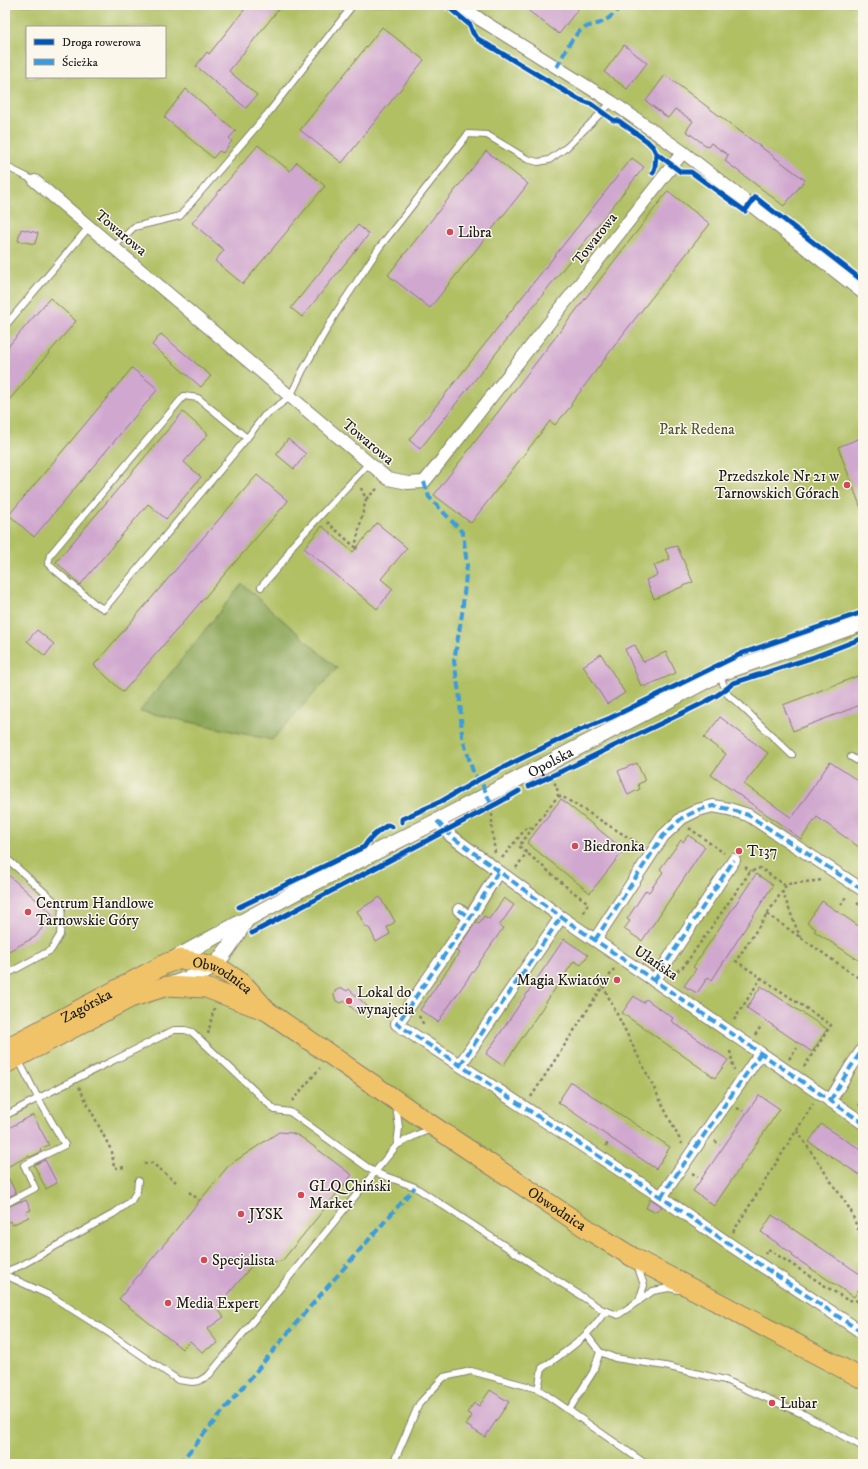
<svg xmlns="http://www.w3.org/2000/svg" width="868" height="1469" viewBox="0 0 868 1469" font-family="'IM FELL DW Pica',serif">
<rect width="100%" height="100%" fill="#fbf7ec"/>
<filter id="ink" filterUnits="userSpaceOnUse"><feTurbulence type="fractalNoise" baseFrequency=".025" numOctaves="2"/><feDisplacementMap in="SourceGraphic" scale="8" xChannelSelector="R" yChannelSelector="G"/><feConvolveMatrix kernelMatrix="1 2 1 2 8 2 1 2 1" color-interpolation-filters="sRGB"/></filter>
<filter id="wash" filterUnits="userSpaceOnUse"><feTurbulence type="fractalNoise" baseFrequency=".012" numOctaves="4" result="noise"/><feDisplacementMap in="SourceGraphic" scale="16" xChannelSelector="R" yChannelSelector="G"/><feGaussianBlur stdDeviation="0.9" result="paint"/><feColorMatrix in="noise" values="0 0 0 0 0 0 0 0 0 0 0 0 0 0 0 0 0 1.4 0 .05"/><feComposite in="paint" operator="in"/></filter>
<g filter="url(#wash)">
<rect width="100%" height="100%" fill="#f1debe"/>
<path fill="#b0c063" stroke="#666e40" fill-rule="evenodd" d="M 5,5 L 863,5 L 863,1464 L 5,1464 ZM 27,27 L 165,27 L 165,77 L 27,77 Z"/>
<path fill="#8ca659" stroke="#54613a" d="M 242,584 L 337,668 L 272,740 L 140,711 Z"/>
<g id="blocks">
<path fill="#d0a7cf" d="M 248,5 L 282,5 L 229,71 L 257,95 L 246,108 L 196,66 L 207,52 L 209,54 Z
M 521,5 L 581,5 L 559,34 Z
M 382,27 L 424,60 L 342,163 L 300,130 Z
M 624,45 L 647,63 L 627,89 L 604,72 Z
M 665,75 L 805,180 L 784,206 L 725,161 L 728,155 L 711,143 L 708,147 L 686,131 L 693,121 L 675,109 L 668,118 L 646,101 Z
M 186,89 L 236,131 L 229,138 L 232,141 L 223,153 L 219,151 L 213,158 L 164,117 Z
M 258,145 L 290,171 L 297,162 L 325,186 L 243,284 L 215,261 L 224,250 L 192,223 Z
M 486,151 L 528,184 L 430,308 L 388,275 Z
M 632,158 L 644,167 L 420,449 L 409,440 Z
M 668,191 L 710,224 L 627,329 L 571,404 L 572,405 L 555,425 L 550,421 L 471,523 L 434,495 Z
M 358,225 L 369,234 L 302,317 L 291,308 Z
M 21,229 L 38,233 L 35,244 L 18,241 Z
M 50,298 L 76,321 L 5,405 L 5,350 Z
M 161,334 L 211,376 L 201,387 L 152,345 Z
M 132,368 L 158,389 L 34,537 L 9,515 Z
M 183,412 L 208,434 L 184,462 L 201,477 L 166,519 L 148,504 L 80,585 L 56,562 Z
M 863,437 L 863,511 L 862,511 L 838,447 Z
M 288,439 L 306,454 L 294,469 L 276,454 Z
M 257,475 L 288,501 L 123,692 L 94,665 Z
M 377,523 L 407,548 L 381,579 L 393,589 L 377,609 L 304,548 L 322,526 L 353,552 Z
M 677,546 L 693,582 L 654,599 L 646,580 L 658,575 L 654,565 L 670,559 L 665,549 Z
M 37,630 L 54,644 L 45,656 L 27,641 Z
M 635,645 L 643,662 L 666,652 L 676,673 L 646,686 L 641,686 L 625,649 Z
M 601,654 L 625,693 L 607,704 L 583,666 Z
M 863,674 L 863,704 L 793,731 L 783,705 Z
M 720,717 L 768,753 L 744,784 L 792,818 L 830,762 L 863,784 L 863,850 L 817,817 L 801,839 L 711,775 L 726,754 L 704,738 Z
M 637,763 L 645,781 L 638,784 L 640,789 L 628,795 L 618,771 Z
M 561,799 L 624,850 L 590,893 L 527,843 Z
M 688,835 L 705,847 L 642,941 L 624,929 L 630,921 L 627,919 L 646,890 L 649,892 L 663,872 L 660,869 L 681,840 L 683,842 Z
M 5,872 L 50,912 L 52,915 L 35,937 L 5,953 Z
M 756,874 L 773,885 L 712,980 L 708,977 L 697,993 L 684,986 L 696,969 L 693,967 Z
M 380,897 L 386,908 L 389,910 L 395,922 L 387,927 L 390,934 L 376,942 L 370,929 L 365,926 L 357,911 Z
M 504,898 L 514,905 L 499,926 L 503,928 L 438,1022 L 420,1010 L 459,953 L 456,951 L 476,922 L 479,924 L 484,916 L 489,919 Z
M 822,901 L 863,929 L 863,963 L 814,931 L 816,929 L 807,923 Z
M 564,939 L 588,955 L 581,965 L 574,961 L 503,1066 L 486,1054 Z
M 761,986 L 827,1029 L 812,1052 L 747,1008 Z
M 342,988 L 347,991 L 349,989 L 367,1006 L 358,1014 L 345,1001 L 341,1003 L 336,1001 L 334,995 L 335,991 L 339,989 Z
M 634,996 L 643,1003 L 646,999 L 673,1018 L 671,1021 L 728,1060 L 715,1078 L 622,1013 Z
M 571,1082 L 670,1147 L 656,1169 L 558,1102 Z
M 759,1095 L 780,1109 L 714,1206 L 693,1191 Z
M 33,1115 L 49,1145 L 40,1149 L 41,1152 L 30,1157 L 29,1156 L 5,1168 L 5,1130 Z
M 821,1124 L 863,1151 L 863,1177 L 809,1142 Z
M 279,1132 L 292,1133 L 301,1137 L 352,1175 L 282,1261 L 264,1263 L 258,1258 L 217,1308 L 224,1317 L 207,1329 L 218,1343 L 202,1352 L 190,1341 L 182,1349 L 119,1299 L 229,1165 Z
M 45,1160 L 57,1183 L 46,1189 L 34,1165 Z
M 5,1171 L 16,1193 L 5,1199 Z
M 650,1199 L 657,1203 L 662,1207 L 654,1212 L 646,1208 Z
M 26,1200 L 31,1210 L 26,1212 L 29,1217 L 12,1225 L 10,1221 L 5,1224 L 5,1208 L 21,1201 L 21,1202 Z
M 772,1215 L 863,1276 L 863,1282 L 854,1297 L 792,1256 L 793,1254 L 761,1232 Z
M 490,1390 L 509,1402 L 485,1437 L 466,1425 L 472,1416 L 467,1413 L 474,1403 L 479,1406 Z"/>
</g>
</g>
<g filter="url(#ink)">
<use href="#blocks" fill-opacity="0" stroke="#867d6d" stroke-width="1"/>
<g fill="none" stroke-linecap="round" stroke-linejoin="round">
<defs>
<path id="service" d="M 5,166 L 35,181
M 114,247 L 134,227 L 180,216 L 269,112 L 353,5
M 5,326 L 89,227
M 247,438 L 198,398 L 184,396 L 50,555 L 48,564 L 95,604 L 104,609 L 247,438 L 264,416 L 290,397 L 303,370 L 336,313 L 379,248 L 468,134 L 487,135 L 527,159 L 538,162 L 549,160 L 567,147 L 612,102
M 261,587 L 285,559 L 292,546 L 369,463
M 719,674 L 728,695 L 738,703 L 792,755
M 851,757 L 863,764
M 5,857 L 62,908 L 60,935 L 51,950 L 5,975
M 396,1105 L 399,1128 L 397,1145
M 5,1116 C 61,1085 118,1059 174,1030 L 185,1030 L 192,1032 L 275,1110 L 290,1112 L 374,1172 L 415,1187 L 601,1309 L 618,1315 L 653,1291 L 669,1288 L 679,1290
M 5,1204 L 35,1188 L 24,1165 L 65,1145 L 38,1098 L 18,1059
M 637,1265 L 644,1285 L 639,1301
M 5,1272 L 22,1265 L 113,1214 L 131,1201 L 137,1191 L 138,1181
M 5,1275 L 51,1296 L 109,1333 L 178,1380 L 192,1382 L 199,1381 L 209,1375 L 397,1145 L 414,1136 L 431,1129
M 586,1334 L 600,1352 L 615,1358 L 665,1366 L 725,1380 L 805,1415 L 863,1447
M 538,1389 L 542,1368 C 565,1352 590,1336 605,1311
M 569,1410 L 593,1372 L 600,1352
M 393,1464 L 419,1404 L 444,1377 L 471,1371 L 538,1389 L 646,1464"/>
<path id="minor" d="M 460,5 L 481,20 L 612,102 L 683,152 L 863,293
M 35,181 L 388,479 L 408,483 L 424,482 L 437,466 L 683,152
M 437,821 L 451,836 L 561,917 L 863,1123
M 498,872 L 470,918 L 397,1024 L 661,1197 L 726,1242 L 863,1333
M 459,910 L 470,918
M 595,940 L 663,836 L 682,818 L 698,810 L 713,806 L 729,809 L 748,815 L 863,890
M 654,981 L 734,860
M 460,1065 L 561,917
M 830,1101 L 850,1068 L 863,1049
M 661,1197 L 760,1054"/>
<g id="tertiary">
<path id="s1" d="M 172,960 L 300,890 L 437,821 L 719,674 L 863,623"/>
<path d="M 172,984 C 185,980 200,976 212,967 C 223,959 237,934 245,922"/>
</g>
<g id="trunk">
<path id="s2" d="M 5,1049 L 167,963 L 181,959 L 191,961 L 214,966 L 224,971 L 236,979 L 247,988 L 267,1011 L 436,1128 L 595,1234 L 634,1258 L 863,1379"/>
<path d="M 5,1064 L 130,998 L 167,986 L 206,988 L 267,1011"/>
</g>
</defs>
<use href="#service" stroke="#867d6d" stroke-width="8"/>
<use href="#minor" stroke="#867d6d" stroke-width="14"/>
<use href="#tertiary" stroke="#867d6d" stroke-width="17"/>
<use href="#trunk" stroke="#867d6d" stroke-width="21"/>
<path stroke="#867d6d" stroke-width="2.5" stroke-dasharray="3 3" stroke-linecap="butt" d="M 366,499 L 379,487
M 327,522 L 355,547 L 366,499 L 360,486
M 355,547 L 359,551
M 552,777 L 557,788 L 558,796 L 519,846 L 569,889 L 587,902 L 587,906 L 582,916
M 558,796 L 563,797 L 642,846
M 492,808 L 492,828 L 495,853
M 689,828 L 724,853
M 502,858 L 527,827 L 532,828
M 745,867 L 751,871
M 516,868 L 527,852
M 782,891 L 800,937
M 857,903 L 863,907
M 841,905 L 847,895
M 767,914 L 863,981
M 677,971 L 684,966 L 750,872 L 760,868 L 786,886
M 603,986 L 682,1144
M 419,1016 L 424,1025
M 734,1020 L 761,978
M 208,1034 L 214,1008
M 755,1035 L 762,1025
M 730,1051 L 734,1070
M 789,1059 L 797,1048
M 804,1067 L 831,1025 L 736,961 L 787,884 L 823,880
M 79,1087 L 112,1152 L 114,1168 L 127,1167
M 531,1097 L 614,969
M 292,1101 L 320,1068
M 859,1106 L 863,1100
M 737,1108 L 743,1111
M 797,1131 L 851,1211 L 863,1243
M 715,1141 L 720,1145
M 606,1146 L 609,1141
M 144,1164 L 152,1163 L 176,1182
M 692,1173 L 698,1177
M 189,1192 L 199,1200
M 733,1232 L 813,1104
M 765,1254 L 768,1249 L 847,1300 L 863,1301"/>
<use href="#service" stroke="#fff" stroke-width="6"/>
<use href="#minor" stroke="#fff" stroke-width="12"/>
<use href="#tertiary" stroke="#fff" stroke-width="15"/>
<use href="#trunk" stroke="#f1c369" stroke-width="19"/>
<path stroke="#3c9bdf" stroke-width="4" stroke-dasharray="8 4" stroke-linecap="butt" d="M 557,67 C 564,55 570,37 583,29 C 588,25 595,25 600,23 C 608,20 617,12 621,5
M 424,482 L 429,497 L 463,533 L 467,565 L 462,614 L 454,661 L 460,699 L 462,736 L 474,775 L 480,779 L 492,806
M 437,821 L 451,836 L 561,917 L 863,1123
M 498,872 L 470,918 L 397,1024 L 661,1197 L 726,1242 L 863,1333
M 459,910 L 470,918
M 595,940 L 663,836 L 682,818 L 698,810 L 713,806 L 729,809 L 748,815 L 863,890
M 654,981 L 734,860
M 460,1065 L 561,917
M 830,1101 L 850,1068 L 863,1049
M 661,1197 L 760,1054
M 179,1464 L 302,1316 L 415,1187"/>
<defs>
<path id="cycleway" d="M 446,5 L 470,25 L 473,33 L 478,39 L 578,99 L 591,104 L 613,120 L 619,121 L 647,141 L 653,147 L 656,153 L 655,167 L 653,173
M 656,153 L 681,172 L 691,172 L 745,211 L 755,197 L 863,281
M 529,786 C 575,766 619,743 664,722 C 685,711 717,699 733,683 L 811,658 L 863,638
M 402,822 L 402,819 L 442,801 L 480,779 L 573,733 L 610,718 L 743,653 L 863,612
M 239,907 L 364,847 C 370,837 378,831 388,825 L 392,827
M 252,933 L 498,803 L 519,791"/>
</defs>
<use href="#cycleway" stroke="#fbf7ec" stroke-width="8"/>
<use href="#cycleway" stroke="#0057b8" stroke-width="5"/>
</g>
</g>
<g fill="#d1495b" stroke="#fbf7ec" stroke-width="1.5">
<circle cx="450" cy="232" r="4"/>
<circle cx="847" cy="485" r="4"/>
<circle cx="575" cy="846" r="4"/>
<circle cx="739" cy="851" r="4"/>
<circle cx="28" cy="912" r="4"/>
<circle cx="617" cy="980" r="4"/>
<circle cx="349" cy="1001" r="4"/>
<circle cx="301" cy="1195" r="4"/>
<circle cx="241" cy="1214" r="4"/>
<circle cx="204" cy="1260" r="4"/>
<circle cx="168" cy="1303" r="4"/>
<circle cx="772" cy="1403" r="4"/>
</g>
<g text-anchor="middle" dominant-baseline="central" stroke-width="3" stroke-linejoin="round" paint-order="stroke">
<g font-size="15" fill="#1c1c1c" stroke="#fbf7ec" text-anchor="start">
<text x="458" y="232">Libra</text>
<text x="839" y="476" text-anchor="end">Przedszkole Nr 21 w<tspan x="839" dy="17">Tarnowskich Górach</tspan></text>
<text x="583" y="846">Biedronka</text>
<text x="747" y="851">T137</text>
<text x="36" y="903">Centrum Handlowe<tspan x="36" dy="17">Tarnowskie Góry</tspan></text>
<text x="609" y="980" text-anchor="end">Magia Kwiatów</text>
<text x="357" y="992">Lokal do<tspan x="357" dy="17">wynajęcia</tspan></text>
<text x="309" y="1186">GLQ Chiński<tspan x="309" dy="17">Market</tspan></text>
<text x="249" y="1214">JYSK</text>
<text x="212" y="1260">Specjalista</text>
<text x="176" y="1303">Media Expert</text>
<text x="780" y="1403">Lubar</text>
</g>
<g font-size="15" fill="#1c1c1c" stroke="#fbf7ec">
<text transform="translate(121 233) rotate(40)">Towarowa</text>
<text transform="translate(595 239) rotate(-52)">Towarowa</text>
<text transform="translate(368 442) rotate(40)">Towarowa</text>
<text stroke="none"><textPath href="#s1" startOffset="427">Opolska</textPath></text>
<text transform="translate(656 963) rotate(34)">Ułańska</text>
<text stroke="none"><textPath href="#s2" startOffset="243">Obwodnica</textPath></text>
<text stroke="none"><textPath href="#s2" startOffset="92">Zagórska</textPath></text>
<text stroke="none"><textPath href="#s2" startOffset="653">Obwodnica</textPath></text>
</g>
<g font-size="15" fill="#505535" stroke="#fbf7ec">
<text x="697" y="429">Park Redena</text>
</g>
</g>
<rect width="868" height="1469" fill="none" stroke="#fbf7ec" stroke-width="20"/>
<rect x="26" y="26" width="140" height="52" fill="#fbf7ec" stroke="#a29f99"/>
<rect x="34" y="39" width="20" height="6" fill="#0057b8" stroke="#a29f99"/>
<text x="62" y="46" font-size="12" fill="#1c1c1c">Droga rowerowa</text>
<rect x="34" y="59" width="20" height="6" fill="#3c9bdf" stroke="#a29f99"/>
<text x="62" y="66" font-size="12" fill="#1c1c1c">Ścieżka</text>
</svg>
